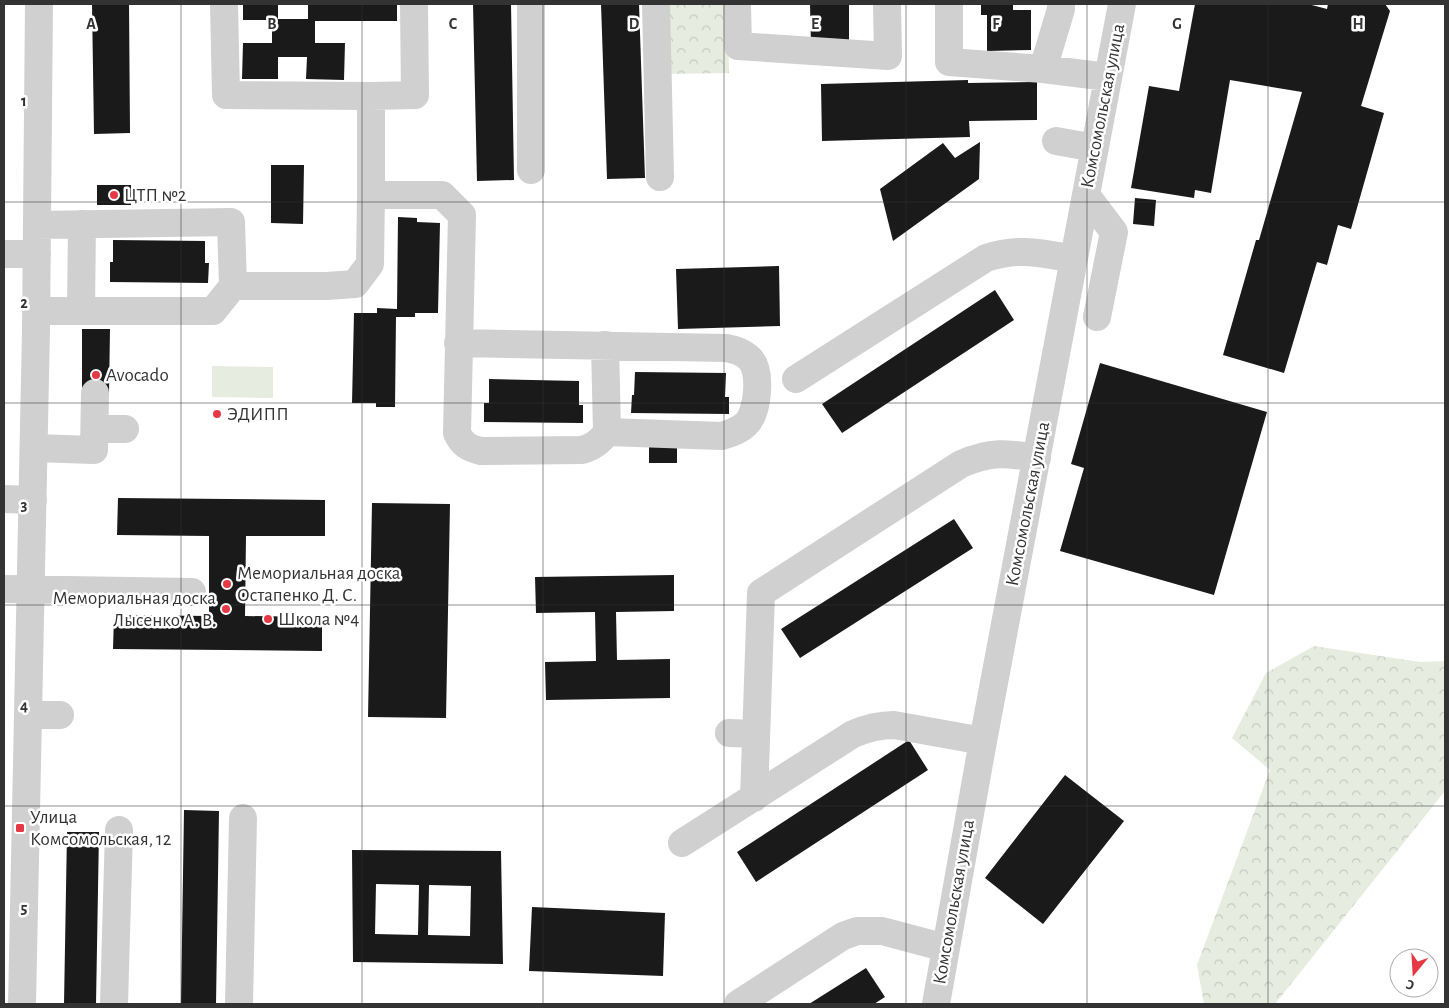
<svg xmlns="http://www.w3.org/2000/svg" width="1449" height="1008" viewBox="0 0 1449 1008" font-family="'Alegreya Sans',sans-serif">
<defs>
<pattern id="forest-crowns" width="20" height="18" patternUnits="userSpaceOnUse" patternTransform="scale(1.25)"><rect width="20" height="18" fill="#e6ecdf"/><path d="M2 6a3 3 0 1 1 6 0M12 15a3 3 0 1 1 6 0" fill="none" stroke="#c6cbc0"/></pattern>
</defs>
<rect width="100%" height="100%" fill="#fff"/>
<path fill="#e6ecdf" d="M 212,366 L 273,367 L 273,398 L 212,397 Z"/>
<path fill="url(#forest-crowns)" d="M 663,4 L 728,4 L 729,73 L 664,74 Z
M 1314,646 L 1420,662 L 1445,661 L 1445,791 L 1275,1004 L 1204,1004 L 1197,965 L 1270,770 L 1232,738 L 1266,673 Z"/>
<path fill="#1a1a1a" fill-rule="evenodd" d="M 92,4 L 129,4 L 130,133 L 94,134 Z
M 243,4 L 278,4 L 278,19 L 308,19 L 308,4 L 397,4 L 397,21 L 315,21 L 315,43 L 345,43 L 344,80 L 306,79 L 307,57 L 278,57 L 278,79 L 242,79 L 243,43 L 272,43 L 272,20 L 243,20 Z
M 473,4 L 511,4 L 514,180 L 477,181 Z
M 601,4 L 639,4 L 645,178 L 607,179 Z
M 810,4 L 849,4 L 849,44 L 811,45 Z
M 981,4 L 1013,4 L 1013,10 L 1031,10 L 1031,50 L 987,51 L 987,15 L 981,15 Z
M 1195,4 L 1308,4 L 1327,9 L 1328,4 L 1385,4 L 1390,11 L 1361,106 L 1384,113 L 1351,229 L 1338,225 L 1327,265 L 1317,262 L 1284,373 L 1223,355 L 1256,240 L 1259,240 L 1302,92 L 1230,80 L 1211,193 L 1195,190 L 1194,198 L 1131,188 L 1149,86 L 1179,91 Z
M 968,80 L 968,83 L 1037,82 L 1037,120 L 969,121 L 970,137 L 822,141 L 821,84 Z
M 980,142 L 979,179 L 893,241 L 880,189 L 943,143 L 955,158 Z
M 271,165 L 304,165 L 303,224 L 271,223 Z
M 97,185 L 131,185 L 131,205 L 97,205 Z
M 1135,198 L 1156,200 L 1154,226 L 1133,224 Z
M 398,217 L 417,218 L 417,222 L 440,223 L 438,313 L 415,313 L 415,317 L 396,317 L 395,407 L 376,407 L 376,403 L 352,403 L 354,313 L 377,313 L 377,308 L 397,309 Z
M 113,240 L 205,241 L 205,263 L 209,263 L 208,283 L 110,282 L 110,262 L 113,262 Z
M 779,266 L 780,326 L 678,329 L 676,269 Z
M 995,290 L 1014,320 L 842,433 L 822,404 Z
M 82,329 L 110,329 L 109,393 L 82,393 Z
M 1100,363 L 1267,412 L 1214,595 L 1060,551 L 1084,468 L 1071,464 Z
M 635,372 L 726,373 L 725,397 L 729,397 L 729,414 L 631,413 L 632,395 L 634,395 Z
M 489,379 L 579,381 L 579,405 L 583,405 L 583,423 L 484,422 L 484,403 L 489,403 Z
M 649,447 L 677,447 L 677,463 L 649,463 Z
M 118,498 L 325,500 L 325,536 L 246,536 L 245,616 L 322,617 L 322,651 L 113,649 L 114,615 L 209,616 L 209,536 L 117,535 Z
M 372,503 L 450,504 L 446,718 L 368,717 Z
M 954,519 L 973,548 L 800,658 L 781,629 Z
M 674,575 L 674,611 L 616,612 L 617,660 L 670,659 L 670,698 L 546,700 L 545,662 L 596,661 L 595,612 L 536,613 L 535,577 Z
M 909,740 L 928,770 L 756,882 L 737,852 Z
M 1065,775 L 1124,821 L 1043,924 L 985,878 Z
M 184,810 L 219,811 L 216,1004 L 181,1004 Z
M 67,832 L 99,832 L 96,1004 L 64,1004 Z
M 352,850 L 501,851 L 503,964 L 353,962 ZM 376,884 L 419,885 L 418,935 L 375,934 ZM 429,885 L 471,886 L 470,936 L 428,935 Z
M 532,907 L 665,913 L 663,976 L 529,971 Z
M 866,968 L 885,997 L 874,1004 L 809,1004 Z"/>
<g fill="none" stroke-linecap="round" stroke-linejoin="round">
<path stroke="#d0d0d0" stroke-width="28" d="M 224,4 L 226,95 L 371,96 L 415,95 L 414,4
M 531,4 L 531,170
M 656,4 L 660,177
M 737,4 L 738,46 L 888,56 L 887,4
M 949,4 L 949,62 L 1043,69 L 1108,77
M 1043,69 L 1061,9 L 1061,4
M 1056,141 L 1095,148
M 371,195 L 371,96
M 1086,195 L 1114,232 L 1097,317
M 4,254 L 37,254
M 233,286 L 327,286 L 355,284 L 370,264 L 371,195 L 442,195 L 462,215 L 457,433 C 462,444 468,448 481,451 L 582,450 C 593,447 600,442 607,432 L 605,345
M 36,311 L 213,311 L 233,286 L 231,222 L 37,225
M 81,311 L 82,224
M 458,343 L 726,348 C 736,350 743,352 750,359 C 762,371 758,413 746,424 C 739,431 731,433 722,436 L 607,432
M 796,379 L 986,258 C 1019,247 1041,253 1074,259
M 95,429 L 125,429
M 34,448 L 94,450 L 95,393
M 4,499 L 33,500
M 4,589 L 192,592
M 28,715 L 60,715
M 729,733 L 756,734
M 754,798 L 761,593 L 961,464 C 991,451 1006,453 1037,458
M 682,843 L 853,734 C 867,728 879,725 894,725 L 983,741
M 22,1004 L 36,329 L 39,4
M 114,1004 L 119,830
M 239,1004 L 243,818
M 738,1004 L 843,936 L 857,931 L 882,931 L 946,948
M 936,1004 L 983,741 L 1122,4"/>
</g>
<path fill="none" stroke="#333" stroke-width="1" stroke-opacity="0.55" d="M 181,4 L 181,1004M 362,4 L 362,1004M 543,4 L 543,1004M 724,4 L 724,1004M 906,4 L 906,1004M 1087,4 L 1087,1004M 1268,4 L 1268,1004M 4,202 L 1445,202M 4,403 L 1445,403M 4,605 L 1445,605M 4,806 L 1445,806"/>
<g fill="#e63946" stroke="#fff" stroke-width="2">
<circle cx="114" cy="195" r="5"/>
<circle cx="96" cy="375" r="5"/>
<circle cx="217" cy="414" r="5"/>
<circle cx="227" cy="584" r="5"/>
<circle cx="226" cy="609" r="5"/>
<circle cx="268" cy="619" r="5"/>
<rect x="15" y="823" width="10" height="10" rx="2.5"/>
</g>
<g text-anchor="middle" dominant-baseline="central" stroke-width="5" stroke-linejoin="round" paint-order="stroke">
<g font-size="19" fill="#333" stroke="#fff">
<text transform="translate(1103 106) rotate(-79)">Комсомольская улица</text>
<text transform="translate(1028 504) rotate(-79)">Комсомольская улица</text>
<text transform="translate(954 902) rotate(-80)">Комсомольская улица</text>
</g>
<g font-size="19" fill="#333" stroke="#fff" text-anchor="start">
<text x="124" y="195">ЦТП №2</text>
<text x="106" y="375">Avocado</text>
<text x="227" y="414">ЭДИПП</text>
<text x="237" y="573">Мемориальная доска<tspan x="237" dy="22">Остапенко Д. С.</tspan></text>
<text x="216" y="598" text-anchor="end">Мемориальная доска<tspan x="216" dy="22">Лысенко А. В.</tspan></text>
<text x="278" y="619">Школа №4</text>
<text x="30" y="817">Улица<tspan x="30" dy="22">Комсомольская, 12</tspan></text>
</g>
</g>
<g font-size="16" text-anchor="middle" font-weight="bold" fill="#333" stroke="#fff" stroke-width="5" stroke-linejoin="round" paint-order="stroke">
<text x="91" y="29">A</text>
<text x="272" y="29">B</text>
<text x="453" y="29">C</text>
<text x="634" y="29">D</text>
<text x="815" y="29">E</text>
<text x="996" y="29">F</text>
<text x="1177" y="29">G</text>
<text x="1358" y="29">H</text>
<text x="24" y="106">1</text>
<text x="24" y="308">2</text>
<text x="24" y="510">3</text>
<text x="24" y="711">4</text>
<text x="24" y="913">5</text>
</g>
<rect width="1449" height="1008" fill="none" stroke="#333333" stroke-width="10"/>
<g transform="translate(1414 973) rotate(198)"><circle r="24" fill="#ffffff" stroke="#adadad"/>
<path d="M0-4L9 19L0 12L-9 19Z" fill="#e63946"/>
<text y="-8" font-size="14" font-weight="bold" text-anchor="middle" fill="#333333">С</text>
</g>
</svg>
